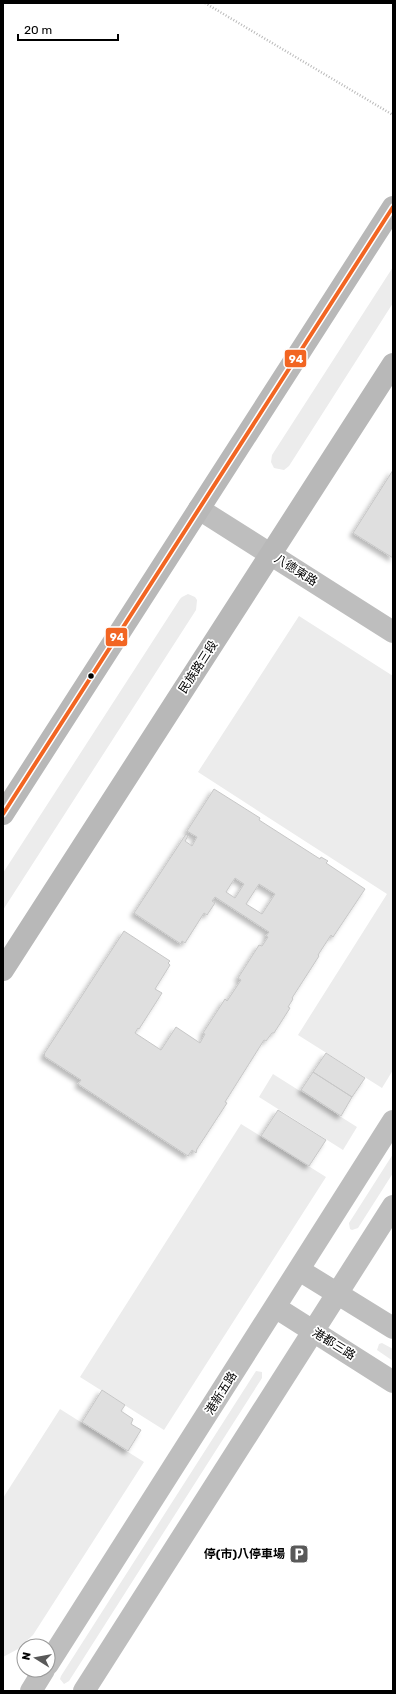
<svg xmlns="http://www.w3.org/2000/svg" width="396" height="1694" viewBox="0 0 396 1694" font-family="Rubik,'Noto Sans TC',sans-serif">
<defs>
<filter id="shadow"><feDropShadow dx="-3.5" dy="3.5" stdDeviation="2" flood-color="#0004"/></filter>
</defs>
<rect width="100%" height="100%" fill="#fff"/>
<path fill="#ececec" d="M 393,267 L 393,303 L 289,466 L 284,470 L 274,468 L 271,462 L 272,455 Z
M 188,594 L 195,597 L 197,600 L 196,610 L 3,910 L 3,873 L 180,599 L 182,597 Z
M 299,616 L 393,676 L 393,1070 L 382,1088 L 298,1035 L 387,894 L 198,772 Z
M 273,1074 L 357,1127 L 343,1150 L 259,1097 Z
M 241,1124 L 326,1177 L 164,1430 L 80,1377 Z
M 393,1154 L 393,1173 L 358,1228 L 352,1230 L 350,1229 L 349,1223 Z
M 382,1343 L 393,1349 L 393,1361 L 377,1350 L 379,1344 Z
M 256,1371 L 262,1372 L 262,1378 L 69,1681 L 64,1684 L 60,1679 L 61,1676 Z
M 60,1409 L 144,1462 L 33,1635 L 18,1649 L 3,1657 L 3,1498 Z"/>
<path fill="#dfdfdf" stroke="#c7c7c7" fill-rule="evenodd" filter="url(#shadow)" d="M 393,470 L 393,558 L 353,533 Z
M 214,789 L 260,818 L 259,820 L 320,859 L 321,857 L 328,861 L 326,863 L 365,889 L 333,937 L 331,935 L 318,955 L 319,956 L 292,998 L 293,999 L 288,1007 L 290,1008 L 274,1033 L 272,1033 L 266,1041 L 264,1040 L 225,1102 L 227,1103 L 197,1149 L 196,1153 L 192,1150 L 188,1156 L 78,1084 L 81,1080 L 44,1056 L 45,1055 L 44,1054 L 124,931 L 170,961 L 168,963 L 170,965 L 155,989 L 162,993 L 139,1029 L 138,1028 L 135,1033 L 161,1050 L 176,1027 L 200,1043 L 205,1034 L 203,1033 L 225,999 L 227,1001 L 241,980 L 238,978 L 259,945 L 262,946 L 268,937 L 266,936 L 269,932 L 215,897 L 212,901 L 215,903 L 207,915 L 204,913 L 185,943 L 182,941 L 181,944 L 134,913 L 186,834 L 188,836 L 185,841 L 192,846 L 197,837 L 187,831 ZM 235,878 L 244,884 L 235,898 L 226,892 ZM 259,884 L 275,894 L 262,914 L 246,904 Z
M 326,1053 L 365,1078 L 352,1097 L 313,1072 Z
M 313,1072 L 352,1097 L 341,1116 L 301,1090 Z
M 278,1110 L 326,1140 L 309,1166 L 261,1136 Z
M 102,1390 L 125,1405 L 121,1411 L 133,1419 L 131,1424 L 141,1430 L 128,1451 L 82,1422 Z"/>
<g fill="none" stroke-linecap="round" stroke-linejoin="round">
<path stroke="#b9b9b9" stroke-width="2.5" stroke-dasharray="1 2" stroke-linecap="butt" d="M 205,3 L 393,115"/>
<path stroke="#bebebe" stroke-width="22" d="M 199,509 L 393,632
M 299,1270 L 393,1328
M 275,1307 L 393,1382
M 48,1664 L 393,1121
M 31,1691 L 44,1670
M 84,1691 L 393,1206"/>
<path stroke="#b8b8b8" stroke-width="22" d="M 3,814 L 393,207
M 3,970 L 393,364"/>
<defs>
<path id="bus-1" d="M 3,814 L 393,207"/>
</defs>
<use href="#bus-1" stroke="#fff" stroke-width="7"/>
<use href="#bus-1" stroke="#f26522" stroke-width="4"/>
</g>
<defs>
<symbol id="parking-square" viewBox="-11 -11 22 22"><rect x="-9" y="-9" width="18" height="18" rx="4" fill="#595959" stroke="#fff"/><path d="M-3.5-5.5H1a3.5 3.5 0 0 1 0 7H-1V5.5H-3.5ZM-1-3.4V-.6H.8a1.4 1.4 0 0 0 0-2.8Z" fill="#fff"/></symbol>
</defs>
<g fill-rule="evenodd">
<use href="#parking-square" x="288" y="1543" width="22" height="22"/>
</g>
<circle fill="#000" stroke="#fff" stroke-width="1.5" cx="91" cy="676" r="3.5"/>
<g text-anchor="middle" dominant-baseline="central" stroke-width="3.5" stroke-linejoin="round" paint-order="stroke">
<g font-size="12" fill="#000" stroke="#fff">
<text transform="translate(296 570) rotate(32)">八德東路</text>
<text transform="translate(198 667) rotate(-57)">民族路三段</text>
<text transform="translate(334 1344) rotate(32)">港都三路</text>
<text transform="translate(221 1393) rotate(-58)">港新五路</text>
</g>
<g font-size="12" font-weight="bold" fill="#000" stroke="#fff" text-anchor="end">
<text x="285" y="1554">停(市)八停車場</text>
</g>
</g>
<g stroke="#fff" stroke-width="1.5">
<rect x="284" y="349" width="23" height="19" rx="4" fill="#f26522"/>
<rect x="105" y="627" width="23" height="20" rx="4" fill="#f26522"/>
</g>
<g font-size="11" text-anchor="middle" font-weight="bold" fill="#fff">
<text x="296" y="363">94</text>
<text x="117" y="641">94</text>
</g>
<rect width="396" height="1694" fill="none" stroke="#000000" stroke-width="8"/>
<g transform="translate(36 1658) rotate(281)"><circle r="19" fill="#ffffff" stroke="#999999"/>
<path d="M0-3L7 15L0 10L-7 15Z" fill="#595959"/>
<text y="-6" font-size="11" font-weight="bold" text-anchor="middle" fill="#000000">N</text>
</g>
<path d="M18 34v6h100v-6" fill="none" stroke="#000000" stroke-width="2"/>
<text x="24" y="34" font-size="12" fill="#000000" stroke="#ffffff" stroke-width="3" paint-order="stroke">20 m</text>
</svg>
